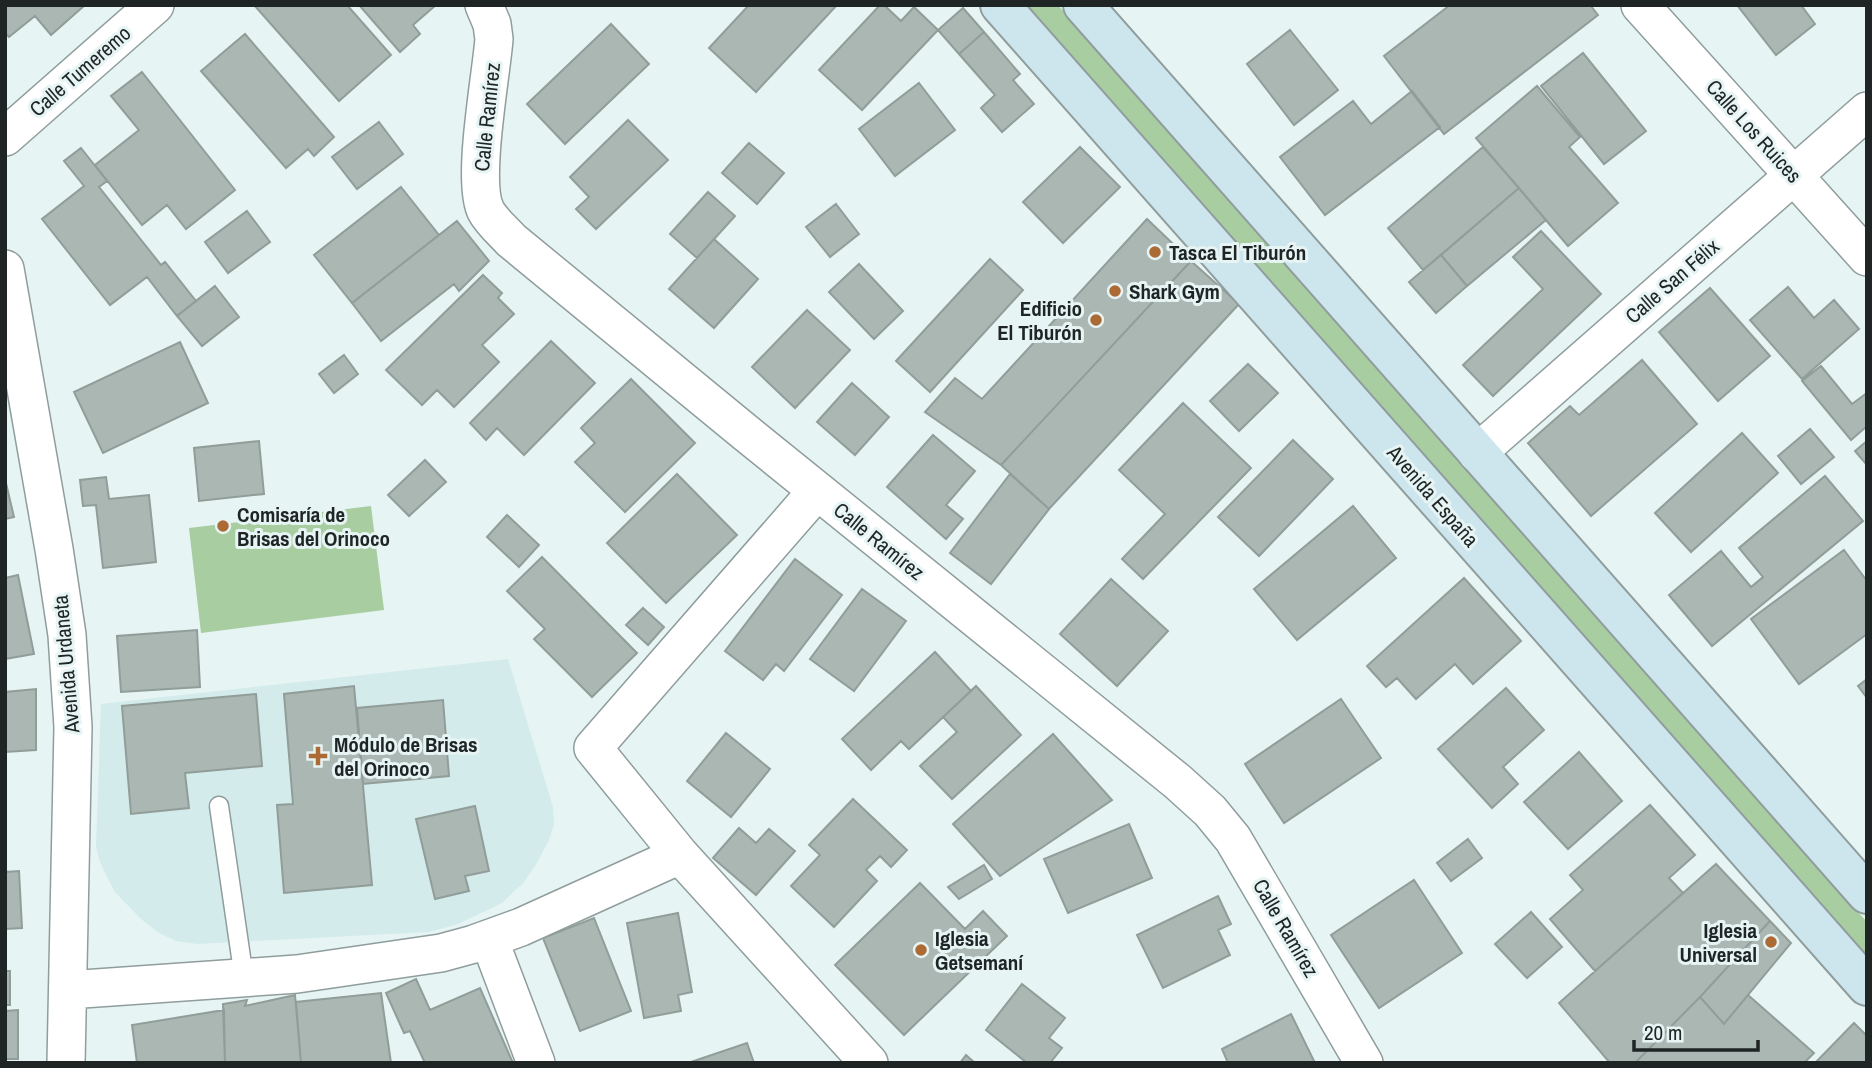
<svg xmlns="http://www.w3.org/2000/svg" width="1872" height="1068" viewBox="0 0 1872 1068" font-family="'Archivo Narrow',sans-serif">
<rect width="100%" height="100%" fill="#e6f4f4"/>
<path fill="#d3ebeb" d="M 508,659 L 553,807 L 554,824 L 549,840 L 537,863 L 524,882 L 502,903 L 458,924 L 429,932 L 197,944 L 176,941 L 159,933 L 141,919 L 114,891 L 100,862 L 96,847 L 101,704 Z"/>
<path fill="#a8cda1" d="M 1025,5 L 1058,5 L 1867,922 L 1867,959 Z
M 371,506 L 384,610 L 201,633 L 189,528 Z"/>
<path fill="#abb7b2" stroke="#919d98" stroke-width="2" d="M 5,5 L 85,5 L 51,35 L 35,16 L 9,37 L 5,33 Z
M 254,5 L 347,5 L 391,55 L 339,101 Z
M 359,5 L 436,5 L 413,25 L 420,34 L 400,52 Z
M 749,5 L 837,5 L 756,92 L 709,48 Z
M 880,5 L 884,5 L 901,21 L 914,7 L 938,30 L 862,110 L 819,70 Z
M 1450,5 L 1590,5 L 1598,15 L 1444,134 L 1384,56 Z
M 1737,5 L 1801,5 L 1815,24 L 1776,55 Z
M 963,8 L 984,32 L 959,54 L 938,30 Z
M 611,24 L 649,64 L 565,144 L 527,104 Z
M 1290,30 L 1338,90 L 1294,125 L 1247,64 Z
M 984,32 L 1020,74 L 1013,80 L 1034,104 L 1002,132 L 981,108 L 995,95 L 959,54 Z
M 245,34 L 334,137 L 314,156 L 308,149 L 286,168 L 201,71 Z
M 1583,53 L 1646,131 L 1604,164 L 1541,86 Z
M 142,72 L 235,190 L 186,229 L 167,205 L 142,225 L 95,165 L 139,130 L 111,96 Z
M 919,83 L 955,130 L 895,176 L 859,129 Z
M 1537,86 L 1580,137 L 1569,147 L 1618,203 L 1568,246 L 1476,138 Z
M 1412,91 L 1440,127 L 1325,215 L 1280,157 L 1353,101 L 1371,124 Z
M 628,120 L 668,160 L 596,229 L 576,209 L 589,197 L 570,177 Z
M 379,122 L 403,154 L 357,189 L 332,157 Z
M 749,143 L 784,173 L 757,204 L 722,173 Z
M 1080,147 L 1120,187 L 1063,243 L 1023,202 Z
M 1483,147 L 1519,188 L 1423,270 L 1388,228 Z
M 81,148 L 107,181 L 99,187 L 161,265 L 165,262 L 196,301 L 177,316 L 147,277 L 110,305 L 42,219 L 84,186 L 64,161 Z
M 401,187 L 439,235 L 352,303 L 314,255 Z
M 1519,188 L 1546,220 L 1467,286 L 1441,255 Z
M 708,192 L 735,216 L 697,258 L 670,234 Z
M 836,204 L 859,234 L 830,257 L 806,227 Z
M 247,211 L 270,242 L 228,273 L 205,242 Z
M 1147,219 L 1191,261 L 1001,465 L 925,412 L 955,378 L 982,399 Z
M 457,221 L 489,261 L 459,291 L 454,284 L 381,341 L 352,303 Z
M 1541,231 L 1601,294 L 1493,396 L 1463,365 L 1543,289 L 1513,257 Z
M 714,239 L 758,279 L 714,328 L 669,289 Z
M 1441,255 L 1467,286 L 1436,313 L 1409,282 Z
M 990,259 L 1023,290 L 930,392 L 896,361 Z
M 1191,261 L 1239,304 L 1049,509 L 1001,465 Z
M 859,264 L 903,311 L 874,339 L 829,292 Z
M 483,275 L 502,293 L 498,298 L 514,314 L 482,345 L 499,362 L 454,407 L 437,390 L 422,405 L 386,370 Z
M 215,286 L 239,317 L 202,346 L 177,316 Z
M 1788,287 L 1814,318 L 1834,300 L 1859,329 L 1802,379 L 1750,320 Z
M 1710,288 L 1770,356 L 1718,401 L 1659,332 Z
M 807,310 L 850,350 L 795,408 L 752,367 Z
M 551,341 L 595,383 L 524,455 L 497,428 L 486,440 L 470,423 Z
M 180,342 L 208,403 L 103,453 L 74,392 Z
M 344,355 L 358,374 L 334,393 L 319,374 Z
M 1642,360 L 1697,424 L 1591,516 L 1528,443 L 1570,406 L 1579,415 Z
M 1248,364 L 1278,393 L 1239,431 L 1210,401 Z
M 1821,366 L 1852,404 L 1867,393 L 1867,426 L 1851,440 L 1802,381 Z
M 631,379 L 695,443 L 625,512 L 575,462 L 595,443 L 581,428 Z
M 852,383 L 889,417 L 855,455 L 817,422 Z
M 1183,403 L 1251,468 L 1143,579 L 1122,559 L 1165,514 L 1119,470 Z
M 1810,429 L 1834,457 L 1801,484 L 1778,456 Z
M 1742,433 L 1778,473 L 1691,552 L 1655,513 Z
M 933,435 L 975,471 L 946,505 L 963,519 L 946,539 L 887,487 Z
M 1293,440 L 1333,479 L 1259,556 L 1218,517 Z
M 259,441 L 264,494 L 199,501 L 194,448 Z
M 1867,441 L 1867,465 L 1855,451 Z
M 425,460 L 446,482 L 409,516 L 388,495 Z
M 677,474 L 737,535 L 666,603 L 607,543 Z
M 1010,474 L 1049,509 L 991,584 L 950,553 Z
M 1825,476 L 1863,521 L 1712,646 L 1669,595 L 1721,551 L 1751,587 L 1763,577 L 1739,548 Z
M 106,477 L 109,499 L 149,495 L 156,562 L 103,568 L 96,505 L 83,506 L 80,480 Z
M 5,479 L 14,517 L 5,519 Z
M 1353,506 L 1396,558 L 1297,640 L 1254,589 Z
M 507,515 L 539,545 L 519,567 L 487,537 Z
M 1844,550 L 1867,581 L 1867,634 L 1799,684 L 1751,619 Z
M 542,557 L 637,653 L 592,697 L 534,639 L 545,629 L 507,591 Z
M 795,559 L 842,595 L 784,671 L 776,664 L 763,680 L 725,651 Z
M 18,575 L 34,654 L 5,659 L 5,578 Z
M 1464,578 L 1521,641 L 1473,684 L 1455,664 L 1416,699 L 1397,678 L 1386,687 L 1367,666 Z
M 1111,579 L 1168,631 L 1117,686 L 1060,634 Z
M 862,589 L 906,621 L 854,691 L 810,659 Z
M 643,608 L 664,627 L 648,645 L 626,625 Z
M 197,630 L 200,687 L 121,692 L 117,636 Z
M 935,652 L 971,691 L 909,749 L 901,741 L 871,770 L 842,739 Z
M 1867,679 L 1867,698 L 1858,686 Z
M 354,686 L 372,885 L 284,893 L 277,805 L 293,804 L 284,694 Z
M 976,686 L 1021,735 L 952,799 L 920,766 L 957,732 L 943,717 Z
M 1506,688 L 1544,730 L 1503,767 L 1518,784 L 1492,808 L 1438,749 Z
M 36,689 L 36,750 L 5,752 L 5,692 Z
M 256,694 L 262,766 L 185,773 L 189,808 L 131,814 L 122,706 Z
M 1341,699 L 1381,758 L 1284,823 L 1245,764 Z
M 443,700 L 449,776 L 363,784 L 357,708 Z
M 726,733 L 770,769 L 731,817 L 687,781 Z
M 1053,734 L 1112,800 L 1000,876 L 953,824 Z
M 1579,752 L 1622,801 L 1568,849 L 1524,802 Z
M 853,799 L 907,850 L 891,867 L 880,856 L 866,870 L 877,881 L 834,927 L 791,886 L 820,855 L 809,845 Z
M 1650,805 L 1695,855 L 1669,878 L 1683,893 L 1595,971 L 1550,919 L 1583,890 L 1570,875 Z
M 475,806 L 489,871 L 465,876 L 469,891 L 435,899 L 416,819 Z
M 1129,824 L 1152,878 L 1068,913 L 1044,859 Z
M 739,828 L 756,843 L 769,829 L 795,851 L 756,895 L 713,858 Z
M 1468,839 L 1482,858 L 1451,881 L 1437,863 Z
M 1716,864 L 1770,921 L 1700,997 L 1635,1063 L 1610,1063 L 1559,1003 Z
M 984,865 L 992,879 L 959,899 L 948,887 Z
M 19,871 L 22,928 L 5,929 L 5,872 Z
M 1414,880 L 1462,953 L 1379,1008 L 1331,935 Z
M 920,883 L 965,929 L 983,911 L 1007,936 L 904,1035 L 835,965 Z
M 1218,896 L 1231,924 L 1218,930 L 1230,955 L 1163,988 L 1137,935 Z
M 1531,912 L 1562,947 L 1527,978 L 1495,944 Z
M 678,913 L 692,992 L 678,995 L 681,1011 L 644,1018 L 627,923 Z
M 594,918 L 631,1011 L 580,1031 L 543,938 Z
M 1770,921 L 1791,943 L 1724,1024 L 1700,997 Z
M 5,971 L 10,971 L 10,1005 L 5,1005 Z
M 416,979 L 430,1010 L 480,988 L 513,1063 L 425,1063 L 410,1031 L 404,1033 L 386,993 Z
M 1022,984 L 1065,1018 L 1049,1038 L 1062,1048 L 1050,1063 L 1027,1063 L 986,1030 Z
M 381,993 L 391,1063 L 301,1063 L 296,1002 Z
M 295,995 L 301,1063 L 225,1063 L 223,1004 L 247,1000 L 245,1006 Z
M 1748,995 L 1814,1053 L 1804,1063 L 1635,1063 L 1700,997 L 1724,1024 Z
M 18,1010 L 18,1059 L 5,1059 L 5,1011 Z
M 224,1010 L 225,1063 L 137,1063 L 132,1025 Z
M 1291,1014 L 1315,1063 L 1228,1063 L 1222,1049 Z
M 1854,1023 L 1867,1036 L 1867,1063 L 1815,1063 Z
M 747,1043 L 754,1063 L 688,1063 Z
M 966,1055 L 975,1063 L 960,1063 Z"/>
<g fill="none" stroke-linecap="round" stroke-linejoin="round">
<defs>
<path id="service" d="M 219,806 L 244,978"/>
<path id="minor" d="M 484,5 L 492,24 L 494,39 C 491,77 471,182 486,211 C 492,222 503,231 511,240 L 746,433 L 1178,782 L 1210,811 L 1233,839 L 1364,1063
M 1640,5 L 1867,257
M 5,137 L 155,5
M 5,269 L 54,549 L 67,635 L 73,727 L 66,1063
M 1477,453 L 1867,111
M 817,491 L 593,748 L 680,855 L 869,1063
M 489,939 L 536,1063
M 68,990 L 297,974 L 441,953 L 474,944 L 521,927 L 680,855"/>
<path id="secondary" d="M 1000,5 L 1867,986
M 1083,5 L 1867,894"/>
</defs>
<use href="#service" stroke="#909d9d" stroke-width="21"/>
<use href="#minor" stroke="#909d9d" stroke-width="40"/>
<use href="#secondary" stroke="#909d9d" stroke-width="42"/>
<use href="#service" stroke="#fff" stroke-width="18"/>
<use href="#minor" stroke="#fff" stroke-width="37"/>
<use href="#secondary" stroke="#cde6ee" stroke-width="38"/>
</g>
<g fill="#ac6a35" stroke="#e6f4f4" stroke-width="2.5">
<circle cx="1155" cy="252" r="7"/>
<circle cx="1115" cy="291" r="7"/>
<circle cx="1096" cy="320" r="7"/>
<circle cx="223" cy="526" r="7"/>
<path d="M314.5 745.5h7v7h7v7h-7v7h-7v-7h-7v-7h7z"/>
<circle cx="1771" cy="942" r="7"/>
<circle cx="921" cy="950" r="7"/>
</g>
<g text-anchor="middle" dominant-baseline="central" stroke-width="6" stroke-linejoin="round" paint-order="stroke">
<g font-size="21" fill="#1f2424" stroke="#e6f4f4">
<text transform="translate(80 71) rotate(-41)">Calle Tumeremo</text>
<text transform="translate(487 117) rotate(-84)">Calle Ramírez</text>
<text transform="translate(1754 131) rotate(48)">Calle Los Ruices</text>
<text transform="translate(1672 281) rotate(-41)">Calle San Félix</text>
<text transform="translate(1433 496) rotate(49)">Avenida España</text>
<text transform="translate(879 541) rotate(39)">Calle Ramírez</text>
<text transform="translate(66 664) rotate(-95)">Avenida Urdaneta</text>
<text transform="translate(1286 928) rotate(60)">Calle Ramírez</text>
</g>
<g font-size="21" font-weight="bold" fill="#1f2424" stroke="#e6f4f4" text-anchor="start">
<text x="1169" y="252">Tasca El Tiburón</text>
<text x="1129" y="291">Shark Gym</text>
<text x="1082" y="308" text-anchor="end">Edificio<tspan x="1082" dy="24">El Tiburón</tspan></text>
<text x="237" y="514">Comisaría de<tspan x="237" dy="24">Brisas del Orinoco</tspan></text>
<text x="334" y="744">Módulo de Brisas<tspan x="334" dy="24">del Orinoco</tspan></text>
<text x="1757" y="930" text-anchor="end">Iglesia<tspan x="1757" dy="24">Universal</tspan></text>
<text x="935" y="938">Iglesia<tspan x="935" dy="24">Getsemaní</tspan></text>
</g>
</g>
<rect width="1872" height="1068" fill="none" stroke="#1f2424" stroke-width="14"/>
<path d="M1634 1040v10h124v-10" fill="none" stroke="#1f2424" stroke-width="3.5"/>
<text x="1644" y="1040" font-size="21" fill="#1f2424" stroke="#e6f4f4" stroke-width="5" paint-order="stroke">20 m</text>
</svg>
